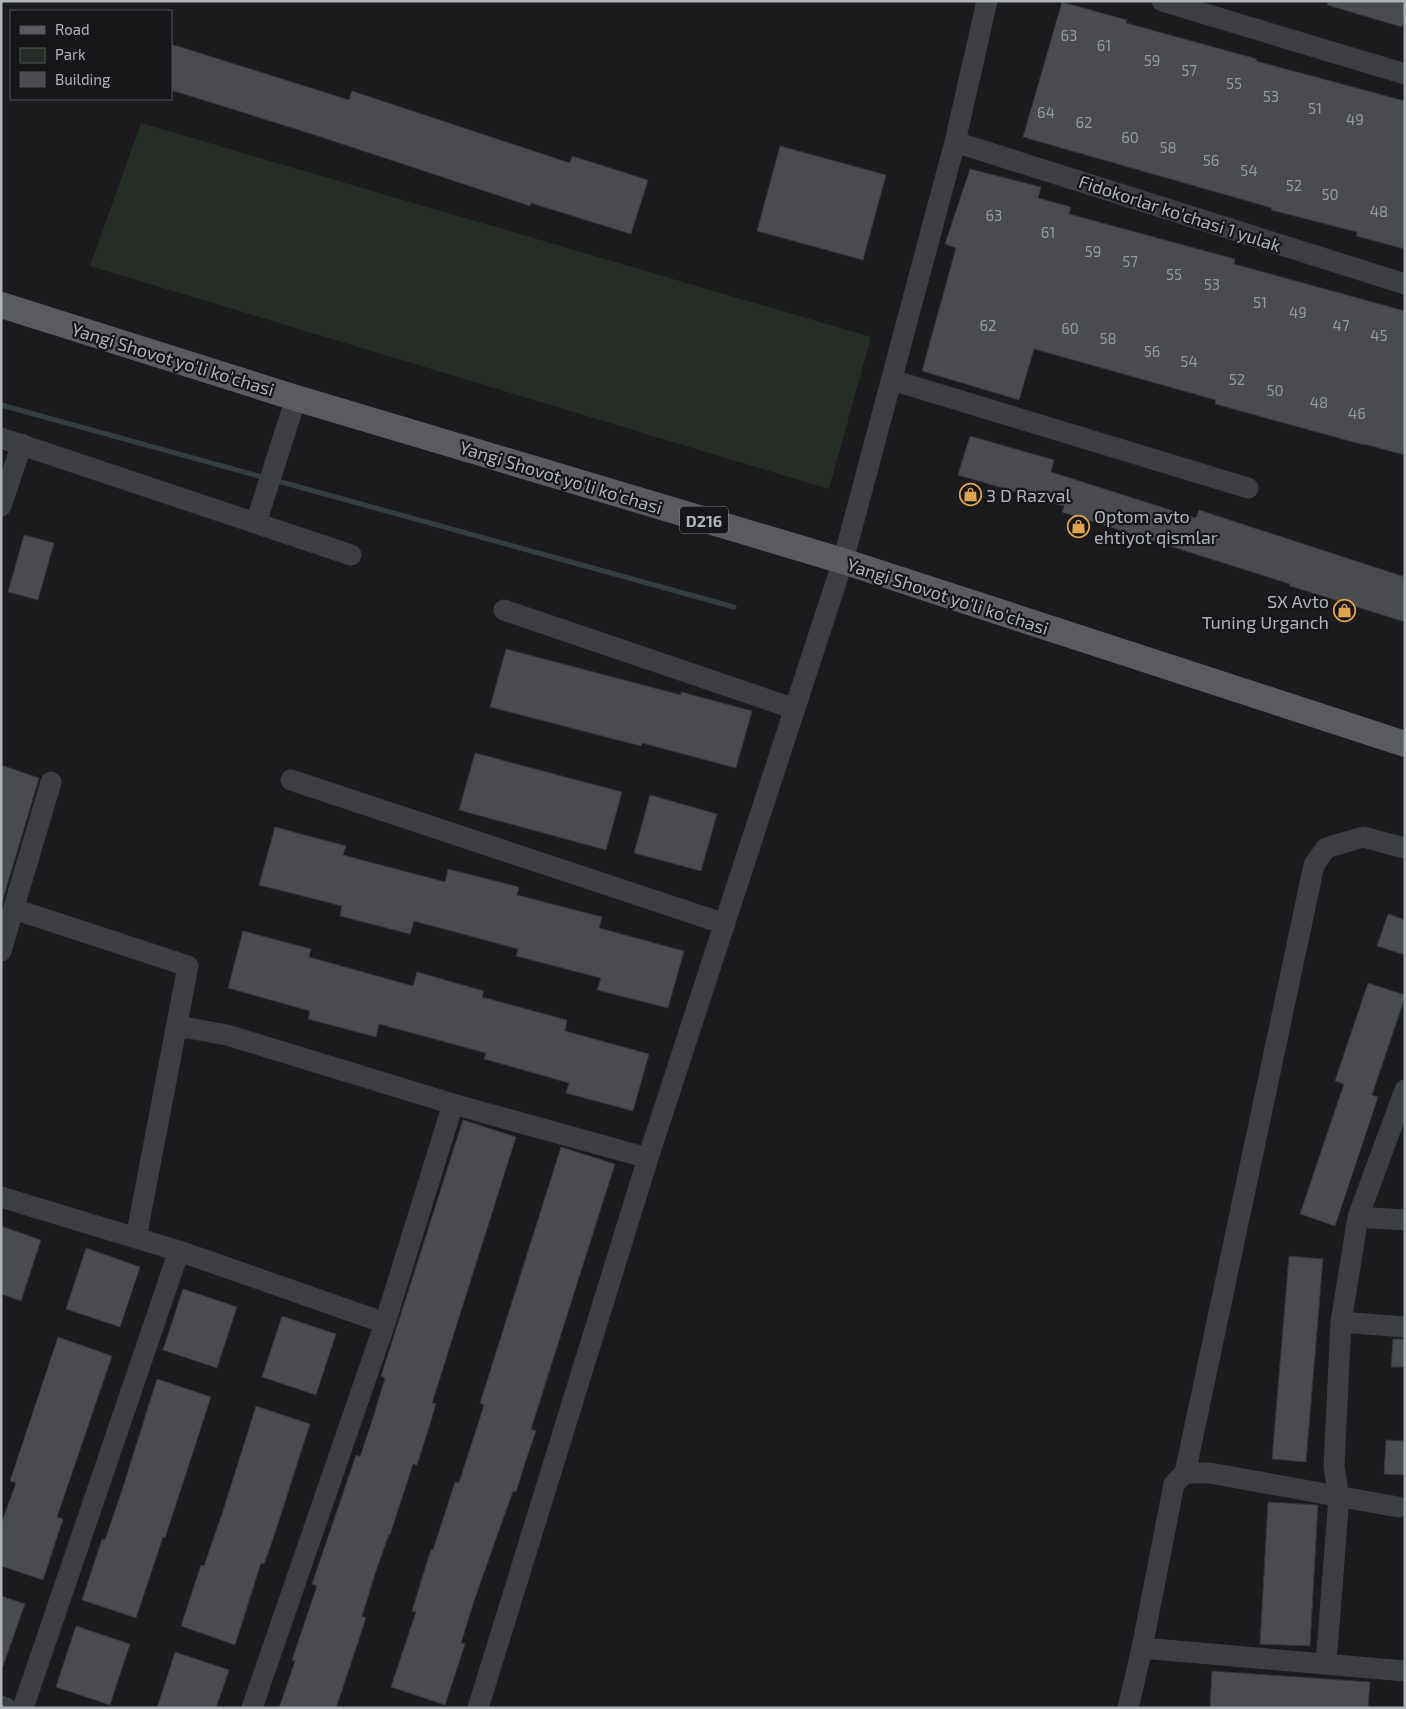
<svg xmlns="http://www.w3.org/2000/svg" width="1406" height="1709" viewBox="0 0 1406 1709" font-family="'Exo 2',sans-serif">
<rect width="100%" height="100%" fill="#1b1b1d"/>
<path fill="#252d26" d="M 141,123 L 871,337 L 829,489 L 90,266 Z"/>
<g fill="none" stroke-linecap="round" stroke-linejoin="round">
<path stroke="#343d42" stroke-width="5" d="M 1,405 L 266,478
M 274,480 L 734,607"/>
</g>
<path fill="#4a4b4f" stroke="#353639" d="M 1328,1 L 1405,1 L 1405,18 L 1402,27 L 1327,5 Z
M 1062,2 L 1127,20 L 1126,23 L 1257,59 L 1256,61 L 1405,101 L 1405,249 L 1356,236 L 1357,232 L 1271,210 L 1272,208 L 1023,137 Z
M 171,44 L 349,100 L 352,91 L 570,163 L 572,156 L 648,180 L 631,234 L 531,203 L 530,206 L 315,135 L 171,90 Z
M 780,146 L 886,175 L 863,260 L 757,231 Z
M 970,169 L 1041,187 L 1038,198 L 1071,207 L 1069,214 L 1235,259 L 1234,264 L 1405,311 L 1405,455 L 1364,444 L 1364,445 L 1215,404 L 1216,400 L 1034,349 L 1019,400 L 922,371 L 956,248 L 945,244 Z
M 970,436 L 1054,460 L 1051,472 L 1196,518 L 1199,510 L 1405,577 L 1405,622 L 1290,586 L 1290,584 L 1062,512 L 1064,506 L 958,475 Z
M 24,535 L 54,543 L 38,600 L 8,592 Z
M 506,649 L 681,695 L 681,692 L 752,711 L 736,768 L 642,743 L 641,746 L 490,707 Z
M 475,753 L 622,792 L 606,850 L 459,810 Z
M 1,765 L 39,778 L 1,906 Z
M 650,795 L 717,814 L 701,871 L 634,853 Z
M 275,827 L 346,846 L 343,855 L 445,882 L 448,869 L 519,887 L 517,895 L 602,917 L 599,928 L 684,951 L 668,1008 L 597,990 L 601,978 L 516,956 L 518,949 L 414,921 L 410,934 L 340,916 L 342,906 L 259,885 Z
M 1388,914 L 1405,920 L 1405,955 L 1377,946 Z
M 243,931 L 311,949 L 309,957 L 413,986 L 417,972 L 484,991 L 482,997 L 567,1020 L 565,1031 L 649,1054 L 633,1111 L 566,1093 L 569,1083 L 484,1059 L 486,1053 L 379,1024 L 376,1037 L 308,1019 L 310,1011 L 228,988 Z
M 1368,983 L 1405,995 L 1405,997 L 1372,1095 L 1378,1097 L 1335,1226 L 1300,1214 L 1344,1084 L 1335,1081 Z
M 463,1120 L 516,1137 L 432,1403 L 436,1404 L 426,1437 L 417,1465 L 413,1464 L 390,1535 L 389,1534 L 375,1574 L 362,1616 L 366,1618 L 336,1708 L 279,1708 L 295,1661 L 292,1660 L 317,1586 L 312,1584 L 356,1455 L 360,1457 L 374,1415 L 385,1378 L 381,1376 Z
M 561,1147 L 615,1164 L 531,1429 L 536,1431 L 525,1463 L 516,1492 L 513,1491 L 474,1601 L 461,1643 L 465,1644 L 445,1705 L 391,1687 L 416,1612 L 412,1611 L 422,1578 L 431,1550 L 433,1550 L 455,1482 L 459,1483 L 484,1405 L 480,1403 Z
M 1,1226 L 41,1240 L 21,1301 L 1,1294 Z
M 86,1248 L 140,1267 L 120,1327 L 66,1309 Z
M 1289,1256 L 1323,1259 L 1306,1462 L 1272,1459 Z
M 183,1289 L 237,1307 L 217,1368 L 163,1350 Z
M 282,1316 L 336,1334 L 316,1395 L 262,1377 Z
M 58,1337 L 112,1356 L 57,1517 L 63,1519 L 43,1580 L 1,1566 L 1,1524 L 16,1483 L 10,1481 Z
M 1393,1339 L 1405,1339 L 1405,1367 L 1391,1367 Z
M 157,1379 L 211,1397 L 165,1538 L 163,1537 L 136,1618 L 82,1600 L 102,1539 L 105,1540 L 123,1487 Z
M 256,1406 L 310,1424 L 274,1536 L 264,1564 L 261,1563 L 235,1645 L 181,1626 L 201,1565 L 204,1566 L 222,1514 Z
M 1386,1440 L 1405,1441 L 1405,1475 L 1384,1474 Z
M 1268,1502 L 1318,1505 L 1310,1646 L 1260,1644 Z
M 1,1596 L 25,1604 L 3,1666 L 1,1666 Z
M 76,1626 L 130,1644 L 110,1705 L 56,1687 Z
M 175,1652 L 229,1670 L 216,1708 L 157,1708 Z
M 1212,1671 L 1370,1682 L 1368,1708 L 1210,1708 Z"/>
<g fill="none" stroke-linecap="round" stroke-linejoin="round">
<path stroke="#3c3e41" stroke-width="21" d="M 1162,1 L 1405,74
M 955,142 L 1405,284
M 892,380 L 1248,488
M 1,438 L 351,555
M 1,506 L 22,444
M 256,523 L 296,398
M 504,610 L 795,709
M 291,780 L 725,924
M 14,909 L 188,966 L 136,1238
M 1,951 L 51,782
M 177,1026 L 227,1035 L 453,1104 L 648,1158
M 1,1197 L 179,1251 L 385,1323
M 1358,1217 L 1405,1220
M 1341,1322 L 1405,1327
M 1185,1473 L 1314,865 L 1326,848 L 1363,837 L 1405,848
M 1398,1507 L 1210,1473 L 1185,1473 L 1174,1484 L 1142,1648 L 1405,1671
M 1326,1664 L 1339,1497 L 1334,1467 L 1341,1322 L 1358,1217 L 1405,1090
M 1,1706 L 6,1708
M 23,1708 L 179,1251
M 252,1708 L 385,1323 L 453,1104
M 478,1708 L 648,1158 L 843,561 L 955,142 L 987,1
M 1128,1708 L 1142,1648"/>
<path stroke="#595b60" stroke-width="26" d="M 1,305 L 296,398 L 843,561 L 1405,744"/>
</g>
<defs>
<symbol id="shop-ring" viewBox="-11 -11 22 22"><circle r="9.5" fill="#161618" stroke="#dea452" stroke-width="1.5"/><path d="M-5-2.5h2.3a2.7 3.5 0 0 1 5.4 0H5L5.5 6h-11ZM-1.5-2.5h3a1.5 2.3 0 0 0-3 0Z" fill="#dea452"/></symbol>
</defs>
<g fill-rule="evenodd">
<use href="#shop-ring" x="958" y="482" width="25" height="25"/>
<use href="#shop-ring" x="1066" y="514" width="25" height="25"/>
<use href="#shop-ring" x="1332" y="598" width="25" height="25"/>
</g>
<g text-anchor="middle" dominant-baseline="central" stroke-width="4.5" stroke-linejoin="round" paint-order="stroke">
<g font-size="15" fill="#969aa0">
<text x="1069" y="35">63</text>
<text x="1104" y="45">61</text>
<text x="1152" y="60">59</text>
<text x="1189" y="70">57</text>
<text x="1234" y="83">55</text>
<text x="1271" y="96">53</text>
<text x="1315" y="108">51</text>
<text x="1046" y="112">64</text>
<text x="1355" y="119">49</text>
<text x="1084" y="122">62</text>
<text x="1130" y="137">60</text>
<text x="1168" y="147">58</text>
<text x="1211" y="160">56</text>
<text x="1249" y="170">54</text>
<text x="1294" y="185">52</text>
<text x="1330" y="194">50</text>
<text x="1379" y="211">48</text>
<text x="994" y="215">63</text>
<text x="1048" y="232">61</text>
<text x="1093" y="251">59</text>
<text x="1130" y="261">57</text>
<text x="1174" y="274">55</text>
<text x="1212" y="284">53</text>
<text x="1260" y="302">51</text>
<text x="1298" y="312">49</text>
<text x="988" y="325">62</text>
<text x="1341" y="325">47</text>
<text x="1070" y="328">60</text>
<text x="1379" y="335">45</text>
<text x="1108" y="338">58</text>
<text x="1152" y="351">56</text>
<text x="1189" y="361">54</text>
<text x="1237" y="379">52</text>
<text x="1275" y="390">50</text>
<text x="1319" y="402">48</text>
<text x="1357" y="413">46</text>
</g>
<rect fill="#161618" stroke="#81858a" stroke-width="1" x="680" y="506.5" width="48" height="27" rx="4"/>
<g font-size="16" font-weight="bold" fill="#afb4bb">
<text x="704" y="520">D216</text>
</g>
<g font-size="18" fill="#afb4bb" stroke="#161618">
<text transform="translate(1180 213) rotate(18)">Fidokorlar ko'chasi 1 yulak</text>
<text transform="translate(173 359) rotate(17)">Yangi Shovot yo'li ko'chasi</text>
<text transform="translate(561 477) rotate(17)">Yangi Shovot yo'li ko'chasi</text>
<text transform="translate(948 596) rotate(18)">Yangi Shovot yo'li ko'chasi</text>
</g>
<g font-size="18" fill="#afb4bb" stroke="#161618" text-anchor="start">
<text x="986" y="495">3 D Razval</text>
<text x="1094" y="516">Optom avto<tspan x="1094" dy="21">ehtiyot qismlar</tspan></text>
<text x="1329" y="601" text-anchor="end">SX Avto<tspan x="1329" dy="21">Tuning Urganch</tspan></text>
</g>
</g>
<rect width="1406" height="1709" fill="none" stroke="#afb4bb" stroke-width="5"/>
<rect x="10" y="10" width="162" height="90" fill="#161618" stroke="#535559"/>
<rect x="20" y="26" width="25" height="8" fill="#595b60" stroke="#535559"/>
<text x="55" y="35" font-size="15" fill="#afb4bb">Road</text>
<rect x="20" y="48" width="25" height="15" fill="#252d26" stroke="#535559"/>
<text x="55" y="60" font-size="15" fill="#afb4bb">Park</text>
<rect x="20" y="72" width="25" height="15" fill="#4a4b4f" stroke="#535559"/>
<text x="55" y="85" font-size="15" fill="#afb4bb">Building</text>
</svg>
